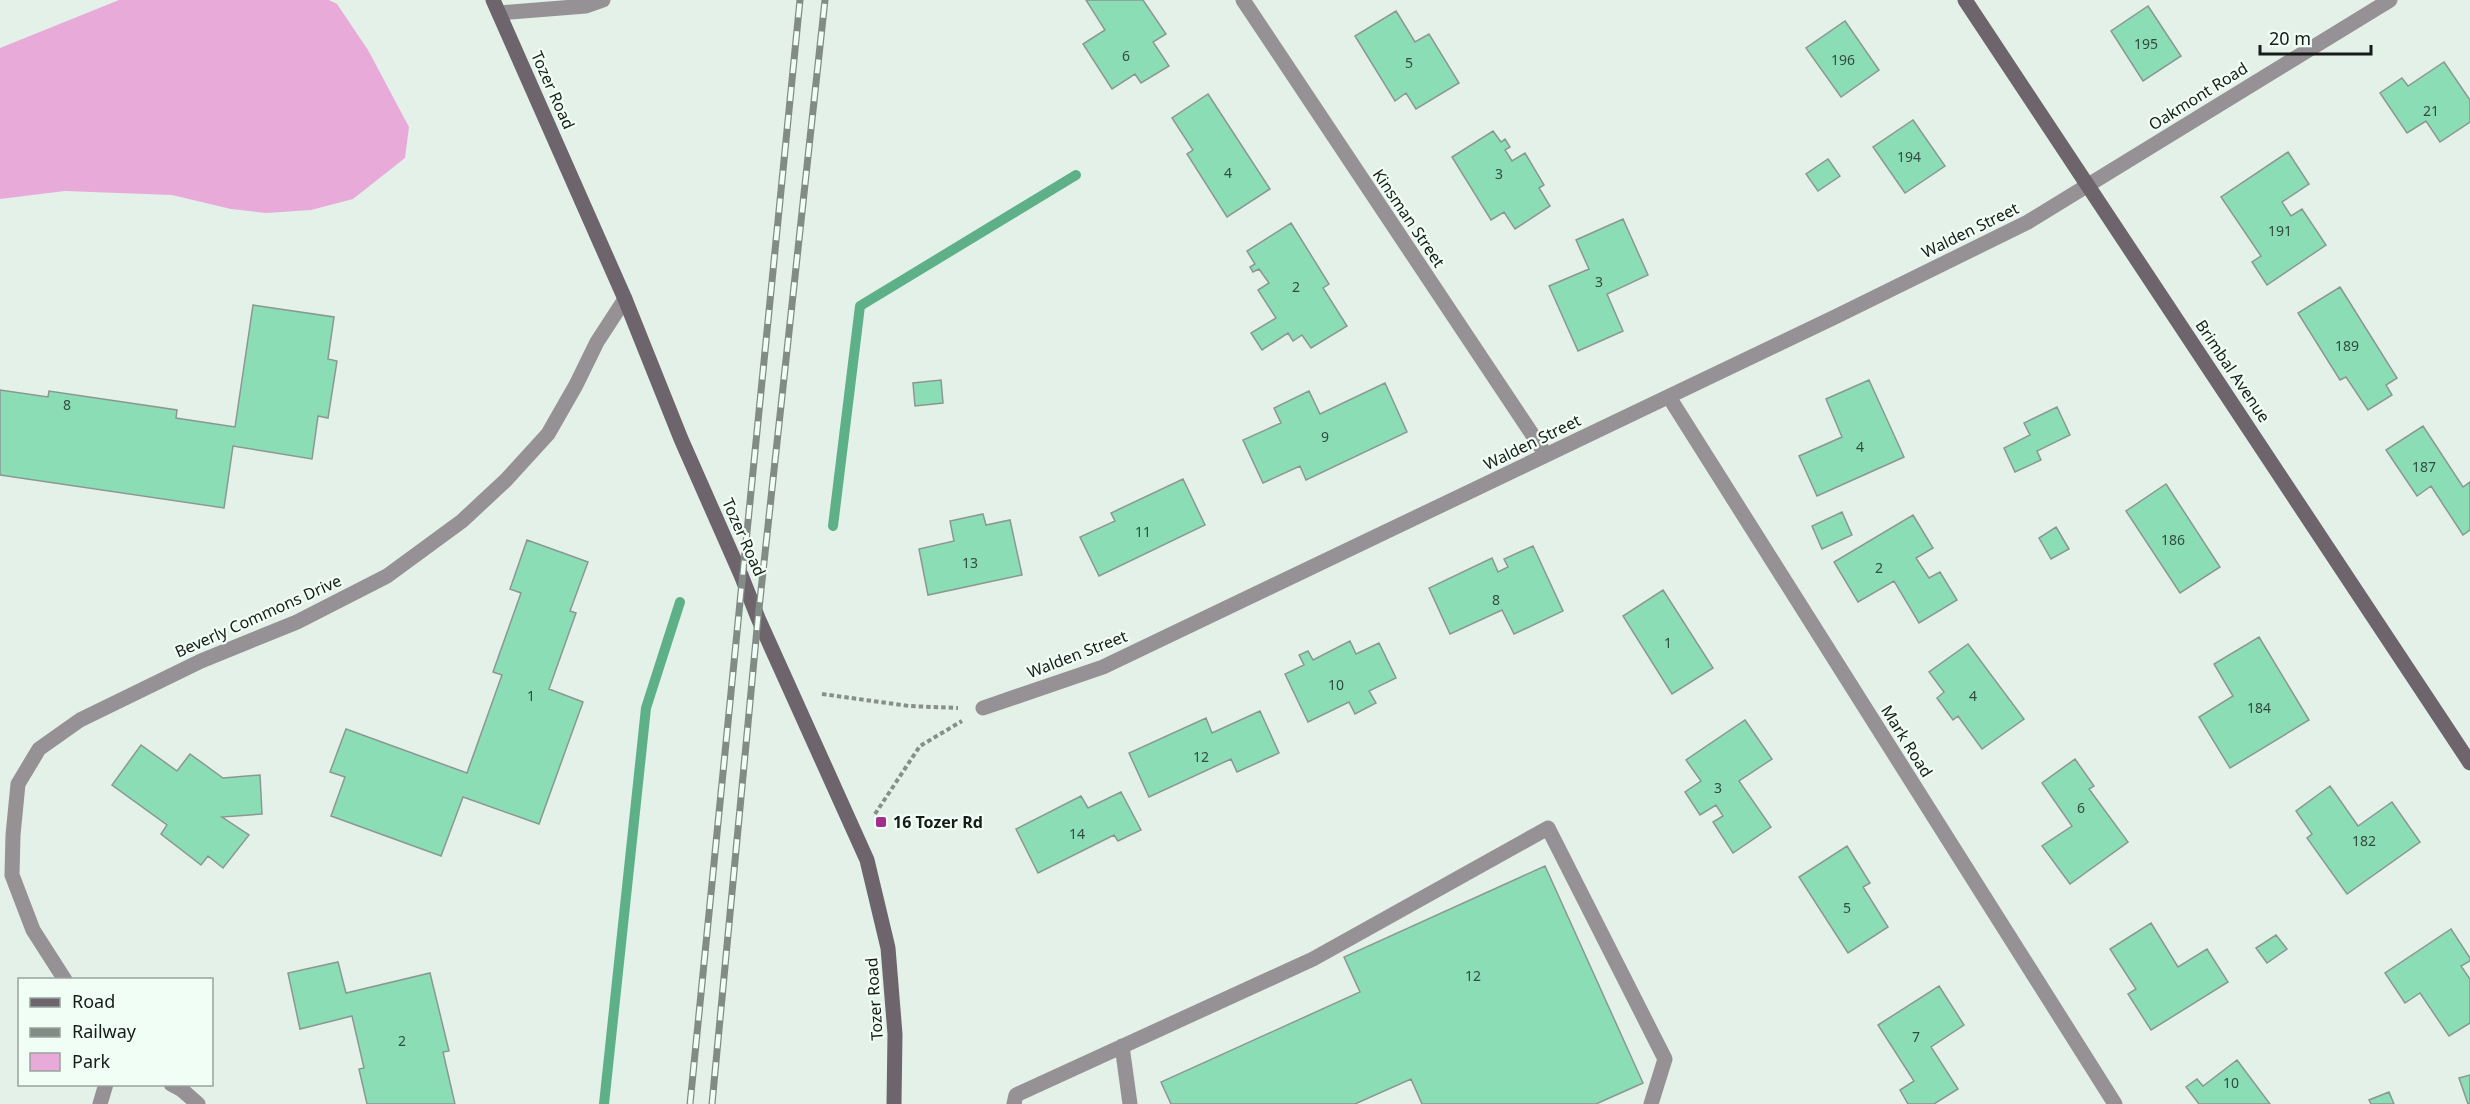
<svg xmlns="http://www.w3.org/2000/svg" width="2470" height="1104" viewBox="0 0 2470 1104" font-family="'Noto Sans',sans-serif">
<rect width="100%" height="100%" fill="#e3f1e9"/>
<path fill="#e8abd9" d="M 119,0 L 329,0 L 337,4 L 368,50 L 409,127 L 405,158 L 353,199 L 311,210 L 266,213 L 231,209 L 172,195 L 65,191 L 0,199 L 0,48 Z"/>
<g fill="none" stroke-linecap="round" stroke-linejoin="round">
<path stroke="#5db088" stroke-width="10" d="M 833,526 L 860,306 L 1076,175
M 604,1104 L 646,708 L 680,602"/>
</g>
<path fill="#8addb4" stroke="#8b9891" stroke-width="1.5" d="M 1086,0 L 1143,0 L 1166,34 L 1153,42 L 1169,66 L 1141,83 L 1135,74 L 1112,89 L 1083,44 L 1105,30 Z
M 2148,6 L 2181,56 L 2143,81 L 2111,31 Z
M 1396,11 L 1415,42 L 1429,34 L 1459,83 L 1416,109 L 1406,93 L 1395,101 L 1355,36 Z
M 1845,21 L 1879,70 L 1841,97 L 1806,48 Z
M 2444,62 L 2470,100 L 2470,122 L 2440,142 L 2426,121 L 2407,133 L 2380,93 L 2402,78 L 2408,86 Z
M 1208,94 L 1270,189 L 1227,217 L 1187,154 L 1193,150 L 1172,118 Z
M 1913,120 L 1945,166 L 1905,193 L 1873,147 Z
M 1493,131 L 1501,142 L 1505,139 L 1510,147 L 1505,150 L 1512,161 L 1525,153 L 1544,185 L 1539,188 L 1550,206 L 1515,229 L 1504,212 L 1491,220 L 1452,157 Z
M 2288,152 L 2309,184 L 2282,202 L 2291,216 L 2302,209 L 2326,245 L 2267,285 L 2252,262 L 2261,256 L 2221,197 Z
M 1828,159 L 1840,176 L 1818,191 L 1806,174 Z
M 1623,219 L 1648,275 L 1607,294 L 1623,331 L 1578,351 L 1549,286 L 1589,269 L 1576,240 Z
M 1291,223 L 1329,284 L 1323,288 L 1347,326 L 1311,348 L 1302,335 L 1293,341 L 1288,333 L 1262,350 L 1251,333 L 1276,318 L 1258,290 L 1269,283 L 1259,269 L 1253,272 L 1250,267 L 1255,264 L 1247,251 Z
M 2340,287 L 2397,378 L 2386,385 L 2392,395 L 2368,410 L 2346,377 L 2340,380 L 2298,313 Z
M 253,305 L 334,317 L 328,359 L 337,361 L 328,418 L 318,416 L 312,459 L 233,446 L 224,508 L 0,475 L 0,390 L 48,397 L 49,391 L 177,410 L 176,418 L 235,427 Z
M 941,380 L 943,403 L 915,406 L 913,383 Z
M 1869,380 L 1904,457 L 1817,496 L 1799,456 L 1842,437 L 1826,399 Z
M 1385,383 L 1407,432 L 1306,480 L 1300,466 L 1263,483 L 1243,440 L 1281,423 L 1274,408 L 1309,391 L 1320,414 Z
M 2057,407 L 2070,435 L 2037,451 L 2041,460 L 2015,472 L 2004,448 L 2030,435 L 2024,423 Z
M 2423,426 L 2463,487 L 2470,482 L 2470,530 L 2463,535 L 2431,486 L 2417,496 L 2386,450 Z
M 1183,479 L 1205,525 L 1099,576 L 1080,537 L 1115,521 L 1111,513 Z
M 2166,484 L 2220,567 L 2180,593 L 2126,511 Z
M 1842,512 L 1852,535 L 1822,549 L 1812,526 Z
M 983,514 L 986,525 L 1010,520 L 1022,575 L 928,595 L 919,549 L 954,541 L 950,521 Z
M 1913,515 L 1933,548 L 1916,558 L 1929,578 L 1940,572 L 1957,600 L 1919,623 L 1894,581 L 1858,602 L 1834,562 Z
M 2056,527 L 2069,549 L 2051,559 L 2039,538 Z
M 527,540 L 588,562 L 570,611 L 576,613 L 549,689 L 583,702 L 539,824 L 463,797 L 441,856 L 331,816 L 345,777 L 330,772 L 346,729 L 467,773 L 502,675 L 493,672 L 521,593 L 510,589 Z
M 1533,546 L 1563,611 L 1514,634 L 1502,610 L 1450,634 L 1429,588 L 1492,558 L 1498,572 L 1508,567 L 1504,559 Z
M 1663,590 L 1713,668 L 1672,694 L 1623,616 Z
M 2259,637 L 2309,720 L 2230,768 L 2199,717 L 2233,696 L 2214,664 Z
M 1350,641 L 1356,654 L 1379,643 L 1396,678 L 1369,691 L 1376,703 L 1355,714 L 1349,702 L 1308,722 L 1285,674 L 1304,665 L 1299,655 L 1308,651 L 1313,660 Z
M 1968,644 L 2024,719 L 1982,749 L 1958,716 L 1953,720 L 1937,698 L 1944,692 L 1929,672 Z
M 1260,711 L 1279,753 L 1237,772 L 1231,759 L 1149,797 L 1129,753 L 1206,718 L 1212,733 Z
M 1745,720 L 1772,759 L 1739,781 L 1771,827 L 1733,853 L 1713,822 L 1723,816 L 1716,805 L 1700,815 L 1685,792 L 1701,781 L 1686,760 Z
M 141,745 L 177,771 L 190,754 L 223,778 L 260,775 L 262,814 L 222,817 L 249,835 L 223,868 L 208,856 L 201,865 L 161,834 L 167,825 L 112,785 Z
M 2075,759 L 2094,786 L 2089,789 L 2128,842 L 2070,884 L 2042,846 L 2072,826 L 2042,783 Z
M 2330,786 L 2358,826 L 2392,802 L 2420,842 L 2347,894 L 2307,838 L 2312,834 L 2296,811 Z
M 1121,792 L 1141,830 L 1118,841 L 1114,835 L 1038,873 L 1016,829 L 1081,796 L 1088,808 Z
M 1847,846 L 1870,883 L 1863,887 L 1888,927 L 1848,953 L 1799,877 Z
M 1545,866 L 1643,1083 L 1596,1104 L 1422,1104 L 1411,1079 L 1355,1104 L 1171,1104 L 1161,1082 L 1360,992 L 1344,957 Z
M 2151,923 L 2178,967 L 2207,949 L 2228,982 L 2151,1030 L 2128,994 L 2136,989 L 2110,949 Z
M 2451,929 L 2470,958 L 2470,961 L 2461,966 L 2470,979 L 2470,1023 L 2449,1036 L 2420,993 L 2405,1003 L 2385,973 Z
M 2276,935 L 2287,949 L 2267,963 L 2256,948 Z
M 338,962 L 346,993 L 430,973 L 449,1051 L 443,1052 L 455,1104 L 367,1104 L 359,1069 L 364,1068 L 352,1016 L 300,1029 L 288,973 Z
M 1939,986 L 1964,1025 L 1931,1047 L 1958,1089 L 1934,1104 L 1908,1104 L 1900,1090 L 1914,1081 L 1878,1025 Z
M 2237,1060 L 2270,1104 L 2199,1104 L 2186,1087 L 2197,1079 L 2203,1086 Z
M 2470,1075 L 2470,1104 L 2468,1104 L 2459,1078 Z
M 2389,1092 L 2394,1104 L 2371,1104 L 2369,1100 Z"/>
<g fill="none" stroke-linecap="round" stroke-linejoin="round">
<path stroke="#86908a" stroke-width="4" stroke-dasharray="4.5 3" stroke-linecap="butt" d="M 822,694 L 909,706 L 958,708
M 875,814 L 920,746 L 962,721"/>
<path stroke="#969194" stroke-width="15" d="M 499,13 L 586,6 L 603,0
M 1122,1046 L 1130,1104
M 1014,1104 L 1016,1095 L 1313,959 L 1548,828 L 1665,1059 L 1651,1104"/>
<path stroke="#969194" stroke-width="15" d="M 1243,0 L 1546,455
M 1669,397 L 2115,1104
M 983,708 L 1103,667 L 1837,316 L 2028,222 L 2390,0
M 65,980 L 33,930 L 12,875 L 13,835 L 18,784 L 39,749 L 80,720 L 201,661 L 297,622 L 387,576 L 462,521 L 506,480 L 548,434 L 576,385 L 597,342 L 625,299
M 171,1084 L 182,1090 L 198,1104
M 100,1104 L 106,1084"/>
<path stroke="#6d656b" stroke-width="15" d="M 493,0 L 625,299 L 681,439 L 741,575 L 758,618 L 867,860 L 888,948 L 895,1034 L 894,1104
M 1965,0 L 2470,763"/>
<defs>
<path id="rail" d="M 690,1104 L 800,0
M 712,1104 L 758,618 L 825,0"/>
</defs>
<use href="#rail" stroke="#828c87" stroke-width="7"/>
<use href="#rail" stroke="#f0fef6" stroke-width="4.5" stroke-dasharray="14" stroke-linecap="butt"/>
</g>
<rect fill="#a1308d" stroke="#f0fef6" stroke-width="2" x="875" y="816" width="12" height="12" rx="3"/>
<g text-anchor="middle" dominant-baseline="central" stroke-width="4.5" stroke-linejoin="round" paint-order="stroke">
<g font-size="14" fill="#344c40">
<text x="2146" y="43">195</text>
<text x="1126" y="55">6</text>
<text x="1843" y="59">196</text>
<text x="1409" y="62">5</text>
<text x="2431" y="110">21</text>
<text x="1909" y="156">194</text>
<text x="1228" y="172">4</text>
<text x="1499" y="173">3</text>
<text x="2280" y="230">191</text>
<text x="1599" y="281">3</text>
<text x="1296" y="286">2</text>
<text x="2347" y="345">189</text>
<text x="67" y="404">8</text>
<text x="1325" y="436">9</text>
<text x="1860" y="446">4</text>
<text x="2424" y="466">187</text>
<text x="1143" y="531">11</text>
<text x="2173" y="539">186</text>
<text x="970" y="562">13</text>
<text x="1879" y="567">2</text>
<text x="1496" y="599">8</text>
<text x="1668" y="642">1</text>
<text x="1336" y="684">10</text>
<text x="531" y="695">1</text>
<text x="1973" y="695">4</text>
<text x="2259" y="707">184</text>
<text x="1201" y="756">12</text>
<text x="1718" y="787">3</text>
<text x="2081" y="807">6</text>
<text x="1077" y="833">14</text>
<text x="2364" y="840">182</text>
<text x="1847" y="907">5</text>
<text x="1473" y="975">12</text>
<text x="1916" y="1036">7</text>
<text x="402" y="1040">2</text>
<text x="2231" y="1082">10</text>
</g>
<g font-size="16" fill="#171b19" stroke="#f0fef6">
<text transform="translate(553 90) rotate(66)">Tozer Road</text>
<text transform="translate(2198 96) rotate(-32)">Oakmont Road</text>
<text transform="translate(1409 218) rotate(56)">Kinsman Street</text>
<text transform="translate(1970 230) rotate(-26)">Walden Street</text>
<text transform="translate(2233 371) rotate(56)">Brimbal Avenue</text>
<text transform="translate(1532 442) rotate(-26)">Walden Street</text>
<text transform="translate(744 537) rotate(66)">Tozer Road</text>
<text transform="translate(258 616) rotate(-24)">Beverly Commons Drive</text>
<text transform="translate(1077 654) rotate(-21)">Walden Street</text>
<text transform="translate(1907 741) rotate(58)">Mark Road</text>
<text transform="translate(874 999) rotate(-94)">Tozer Road</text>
</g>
<g font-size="16" font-weight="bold" fill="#171b19" stroke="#f0fef6" text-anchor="start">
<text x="893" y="822">16 Tozer Rd</text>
</g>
</g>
<rect x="18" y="978" width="195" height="108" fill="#f0fef6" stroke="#99a39e" stroke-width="1.5"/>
<rect x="30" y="998" width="30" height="9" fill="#6d656b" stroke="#99a39e" stroke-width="1.5"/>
<text x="72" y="1008" font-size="18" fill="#171b19">Road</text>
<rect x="30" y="1028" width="30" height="9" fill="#828c87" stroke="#99a39e" stroke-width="1.5"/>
<text x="72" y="1038" font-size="18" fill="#171b19">Railway</text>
<rect x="30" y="1053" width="30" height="18" fill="#e8abd9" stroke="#99a39e" stroke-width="1.5"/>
<text x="72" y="1068" font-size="18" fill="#171b19">Park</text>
<path d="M2260 45v9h111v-9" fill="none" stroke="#171b19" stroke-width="3"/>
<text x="2269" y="45" font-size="18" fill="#171b19" stroke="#f0fef6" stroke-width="4.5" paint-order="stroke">20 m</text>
</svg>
